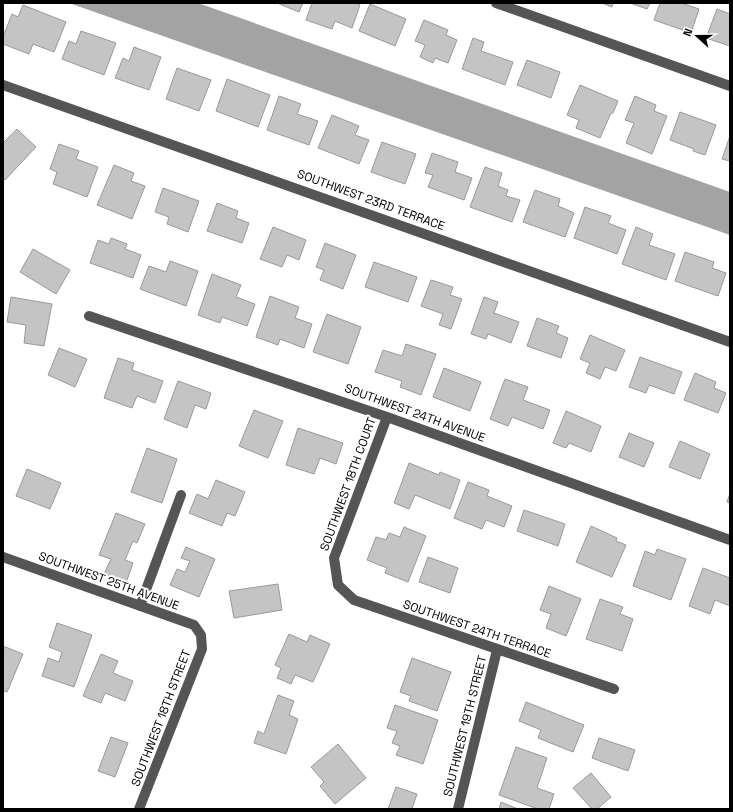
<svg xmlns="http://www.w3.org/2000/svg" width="733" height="812" viewBox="0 0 733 812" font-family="'Space Grotesk',sans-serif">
<rect width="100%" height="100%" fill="#fff"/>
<path fill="#a3a3a3" d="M 69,3 L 198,3 L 730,192 L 730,235 Z"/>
<path fill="#c4c4c4" stroke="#999" d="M 277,3 L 303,3 L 299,12 Z
M 312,3 L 355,3 L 360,5 L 352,28 L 335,21 L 332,29 L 306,20 Z
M 602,3 L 613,3 L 612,7 Z
M 630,3 L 650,3 L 647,9 Z
M 660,3 L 681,3 L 699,9 L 691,33 L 654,20 Z
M 370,4 L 406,19 L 395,46 L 359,31 Z
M 23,5 L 66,22 L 54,52 L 33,44 L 29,54 L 3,44 L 3,37 L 12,14 L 18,17 Z
M 717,9 L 730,14 L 730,46 L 706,38 Z
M 424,20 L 448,30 L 446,35 L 457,40 L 448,63 L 435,58 L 433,63 L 420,57 L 425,45 L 415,41 Z
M 81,31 L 116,43 L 104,75 L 62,59 L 69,41 L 76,44 Z
M 473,38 L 484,42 L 481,51 L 513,62 L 505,85 L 462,69 Z
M 134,47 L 161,57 L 149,90 L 115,78 L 123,58 L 129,61 Z
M 527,60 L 560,72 L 551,98 L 517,85 Z
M 177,68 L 211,80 L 199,111 L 166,99 Z
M 227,79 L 270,95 L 258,127 L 216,111 Z
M 580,85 L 618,101 L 613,113 L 611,113 L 600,138 L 576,128 L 579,120 L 567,115 Z
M 279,96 L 301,104 L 297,114 L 318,121 L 309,145 L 267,130 Z
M 635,96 L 656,105 L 654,111 L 667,116 L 652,154 L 626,143 L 634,123 L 625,120 Z
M 680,112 L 716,125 L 705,155 L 693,151 L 694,149 L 670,140 Z
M 332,115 L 359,126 L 355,135 L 369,140 L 359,164 L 318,148 Z
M 17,129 L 36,147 L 5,180 L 3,178 L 3,143 Z
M 730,136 L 730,161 L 722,159 Z
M 382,142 L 416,154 L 405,184 L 371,172 Z
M 59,144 L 79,151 L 76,159 L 98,167 L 87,197 L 53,184 L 57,172 L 50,169 Z
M 432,153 L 458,162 L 455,172 L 472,178 L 464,200 L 428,187 L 433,175 L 425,173 Z
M 114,165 L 134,173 L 131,181 L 145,186 L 132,219 L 97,205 Z
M 485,167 L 502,173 L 498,186 L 508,190 L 506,196 L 520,200 L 512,222 L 470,207 Z
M 163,188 L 199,201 L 188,232 L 167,224 L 169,217 L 155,212 Z
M 535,190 L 560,199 L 558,206 L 574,213 L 565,237 L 523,222 Z
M 217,203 L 238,211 L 236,218 L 249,223 L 242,243 L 207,231 Z
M 585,207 L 611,216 L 608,223 L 626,230 L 617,254 L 574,238 Z
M 273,227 L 306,240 L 299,260 L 287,255 L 282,267 L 260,259 Z
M 636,227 L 653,234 L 649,245 L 675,254 L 666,280 L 622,264 Z
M 111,238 L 127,244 L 125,249 L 141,255 L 133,278 L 90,263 L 98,240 L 109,244 Z
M 325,243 L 356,255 L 343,289 L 320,280 L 324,270 L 316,267 Z
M 33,249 L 70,270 L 56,294 L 20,272 Z
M 685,252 L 714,262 L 712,268 L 726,273 L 718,296 L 675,281 Z
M 170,261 L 198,271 L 186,306 L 140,289 L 149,266 L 166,272 Z
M 374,262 L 417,277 L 408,302 L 365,287 Z
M 212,274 L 241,285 L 236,297 L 255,304 L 247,326 L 222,317 L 220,323 L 198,315 Z
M 431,280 L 453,287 L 450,295 L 462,299 L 451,329 L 439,325 L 443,314 L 421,306 Z
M 270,296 L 299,307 L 295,318 L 312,324 L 304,348 L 280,339 L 278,345 L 256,337 Z
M 11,297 L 52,304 L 44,346 L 24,343 L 26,325 L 7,322 Z
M 484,297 L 498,302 L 494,313 L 519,322 L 511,343 L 488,334 L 486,339 L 471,334 Z
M 327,314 L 361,327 L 348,364 L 313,352 Z
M 537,318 L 559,326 L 556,333 L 568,338 L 561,358 L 527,346 Z
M 590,335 L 625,350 L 616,371 L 605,367 L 600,379 L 586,373 L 590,363 L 580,359 Z
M 406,344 L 436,354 L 421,395 L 400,387 L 402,381 L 375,372 L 383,350 L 402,356 Z
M 59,348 L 87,359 L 75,387 L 48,375 Z
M 640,357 L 682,372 L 674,394 L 649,385 L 646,393 L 629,387 Z
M 118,358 L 134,363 L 132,370 L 163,381 L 155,403 L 137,396 L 132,408 L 104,398 Z
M 444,368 L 481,382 L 470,411 L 433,397 Z
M 695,373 L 716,382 L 714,388 L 726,393 L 718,413 L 684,400 Z
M 505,379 L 528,387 L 523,400 L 550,410 L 543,429 L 512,417 L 508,426 L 490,419 Z
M 178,381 L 211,393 L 206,409 L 195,405 L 187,428 L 164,419 Z
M 254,410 L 283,421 L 268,458 L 239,446 Z
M 566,411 L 601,426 L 591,452 L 569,443 L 566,448 L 553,443 Z
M 298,428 L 343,443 L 336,464 L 320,458 L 314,474 L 286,465 Z
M 629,433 L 654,443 L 644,467 L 619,457 Z
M 680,441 L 710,454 L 700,479 L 669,467 Z
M 147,448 L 177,459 L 162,503 L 131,492 Z
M 409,463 L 439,475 L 440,472 L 460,480 L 450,509 L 415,495 L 409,509 L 394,503 Z
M 27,469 L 61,483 L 50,509 L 16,496 Z
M 216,480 L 245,492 L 235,516 L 227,513 L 222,526 L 189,513 L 197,494 L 208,499 Z
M 468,482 L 489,490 L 487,496 L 512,506 L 504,527 L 486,520 L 482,529 L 454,518 Z
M 730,493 L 730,503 L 727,502 Z
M 524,510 L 565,524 L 558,546 L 517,531 Z
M 116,513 L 145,524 L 137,543 L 133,541 L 125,560 L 133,563 L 126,583 L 104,574 L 111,559 L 99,555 Z
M 591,526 L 617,538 L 616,541 L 626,545 L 612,577 L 576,562 Z
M 404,527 L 426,536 L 408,582 L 385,573 L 387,568 L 367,560 L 376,537 L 386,540 L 389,533 L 400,537 Z
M 186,547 L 215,559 L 199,597 L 170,585 L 177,569 L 185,572 L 190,561 L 181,558 Z
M 657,549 L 686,559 L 671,600 L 633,586 L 645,551 L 655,555 Z
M 428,557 L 458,568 L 450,593 L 419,582 Z
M 703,568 L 730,578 L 730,606 L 715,600 L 710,614 L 689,606 Z
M 278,584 L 282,610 L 234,618 L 229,591 Z
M 549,586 L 581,599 L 566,636 L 546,628 L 551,614 L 540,610 Z
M 600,599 L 623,607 L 620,614 L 633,619 L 622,651 L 586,639 Z
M 57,623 L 92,635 L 74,687 L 42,676 L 48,658 L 59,662 L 62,652 L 49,647 Z
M 289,634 L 307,642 L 310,635 L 330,644 L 313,682 L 295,675 L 291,684 L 277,678 L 281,668 L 275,665 Z
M 3,646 L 23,654 L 7,692 L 3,691 Z
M 101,654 L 118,661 L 113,673 L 133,681 L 125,701 L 105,693 L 101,703 L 83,696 Z
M 412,658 L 451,672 L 437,711 L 409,701 L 411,696 L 400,692 Z
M 278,695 L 294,701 L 289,715 L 298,719 L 286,754 L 254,743 L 258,731 L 264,734 Z
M 526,702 L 584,725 L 573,752 L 538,738 L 541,730 L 519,721 Z
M 395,705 L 438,720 L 423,764 L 396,755 L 400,746 L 392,743 L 397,731 L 387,728 Z
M 111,737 L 128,743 L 115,777 L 98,771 Z
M 599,738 L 635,750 L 628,771 L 592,758 Z
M 338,744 L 366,778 L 335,804 L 320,786 L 324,782 L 311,767 Z
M 516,747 L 547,758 L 537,788 L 554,794 L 549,809 L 538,809 L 499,795 Z
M 591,773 L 611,797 L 597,809 L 592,809 L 573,788 Z
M 396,787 L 417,794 L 412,809 L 388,809 Z
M 501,802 L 518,809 L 499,809 Z"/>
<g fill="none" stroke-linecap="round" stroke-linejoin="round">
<path stroke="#555" stroke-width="10" d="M 496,3 L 730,86
M 3,85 L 730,342
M 89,316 L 387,417 L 730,540
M 387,417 L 334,558 L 338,585 L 354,600 L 614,689
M 3,557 L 194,625 L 201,635 L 202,649 L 139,809
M 140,606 L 181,495
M 458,809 L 497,650"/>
</g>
<g text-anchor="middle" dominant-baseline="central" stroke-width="4" stroke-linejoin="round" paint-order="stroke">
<g font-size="12" fill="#000" stroke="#fff">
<text transform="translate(371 200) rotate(20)">SOUTHWEST 23RD TERRACE</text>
<text transform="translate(415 413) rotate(20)">SOUTHWEST 24TH AVENUE</text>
<text transform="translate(348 484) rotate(-70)">SOUTHWEST 18TH COURT</text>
<text transform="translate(109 581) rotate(20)">SOUTHWEST 25TH AVENUE</text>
<text transform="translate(477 629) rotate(19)">SOUTHWEST 24TH TERRACE</text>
<text transform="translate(161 718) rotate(-69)">SOUTHWEST 18TH STREET</text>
<text transform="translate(465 726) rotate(-76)">SOUTHWEST 19TH STREET</text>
</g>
</g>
<rect width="733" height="812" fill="none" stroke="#000000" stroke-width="8"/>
<g transform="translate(697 36) rotate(291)" stroke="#ffffff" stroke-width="3" paint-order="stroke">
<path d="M0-3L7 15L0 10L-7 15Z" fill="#000000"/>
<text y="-6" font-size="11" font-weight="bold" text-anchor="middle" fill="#000000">N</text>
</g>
</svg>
